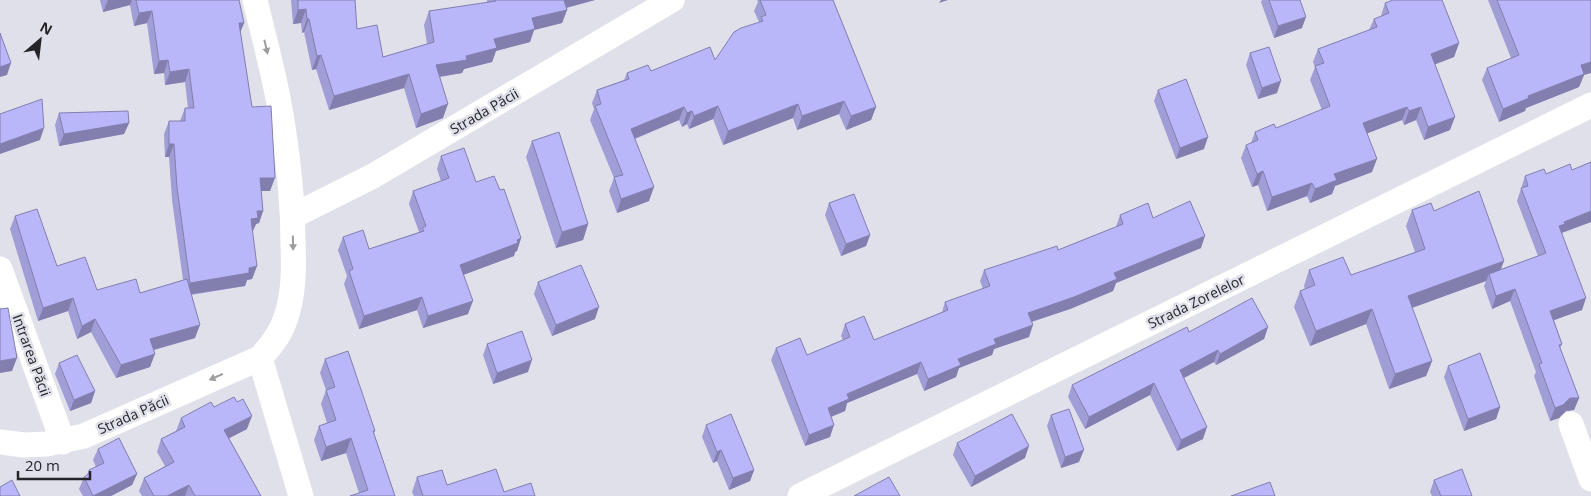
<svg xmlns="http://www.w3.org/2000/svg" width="1591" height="496" viewBox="0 0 1591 496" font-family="'Open Sans',sans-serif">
<rect width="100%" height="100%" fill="#e0e0ea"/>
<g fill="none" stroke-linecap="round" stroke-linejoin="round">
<path stroke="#fff" stroke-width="25" d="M 293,216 L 373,176 L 672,0
M 0,269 L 63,442
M 260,358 L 301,496
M 1571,424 L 1591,479
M 0,442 L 24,445 L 47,444 L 84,436 L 260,358 C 271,346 280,335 285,320 C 294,296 294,269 293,244 C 293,205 289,165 283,127 C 277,84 265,42 255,0
M 800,496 L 1591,105"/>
</g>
<path fill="#a09dd7" d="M 100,0 L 239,0 L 244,23 L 240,31 L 252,107 L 270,191 L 261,191 L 263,211 L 259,223 L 256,224 L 252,231 L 257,266 L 252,279 L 247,280 L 245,286 L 191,295 L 195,338 L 154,350 L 150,367 L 116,378 L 91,332 L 77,339 L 68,311 L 38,321 L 10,229 L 15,216 L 57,266 L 97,290 L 140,293 L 183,280 L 172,200 L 169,157 L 165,157 L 164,134 L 169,121 L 180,121 L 185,108 L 188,108 L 185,82 L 165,85 L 164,73 L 154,74 L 147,23 L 134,26 L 130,5 L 103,12 Z
M 291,0 L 355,0 L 357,29 L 383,57 L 427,44 L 424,25 L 429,11 L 487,3 L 487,0 L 595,0 L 566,8 L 567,10 L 562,23 L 534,30 L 530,42 L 496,51 L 492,62 L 464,69 L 462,73 L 440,77 L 443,118 L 416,128 L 404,88 L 329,110 L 316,69 L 312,70 L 304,32 L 302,33 L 301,23 L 293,24 Z
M 757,0 L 833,0 L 876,107 L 871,120 L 846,130 L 839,114 L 797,130 L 793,118 L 723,145 L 713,119 L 689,129 L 687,124 L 682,127 L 679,120 L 635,139 L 649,201 L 617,213 L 609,191 L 614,178 L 590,120 L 594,109 L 592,103 L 597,90 L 624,80 L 627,73 L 651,71 L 715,60 L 759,22 L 754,11 L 758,2 Z
M 1262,0 L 1300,0 L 1302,28 L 1274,38 L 1261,2 Z
M 1488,0 L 1591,0 L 1584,75 L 1579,87 L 1526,108 L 1525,111 L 1499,122 L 1482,80 L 1487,68 L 1511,58 Z
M 1385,3 L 1459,43 L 1454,57 L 1434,64 L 1450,130 L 1424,140 L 1416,120 L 1404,125 L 1402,120 L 1367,133 L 1372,172 L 1335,186 L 1332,194 L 1310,203 L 1307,196 L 1267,211 L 1258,185 L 1252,187 L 1241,158 L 1246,145 L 1251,143 L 1255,132 L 1276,128 L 1322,110 L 1310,80 L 1315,67 L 1313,62 L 1318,49 L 1369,30 L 1374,19 L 1381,16 Z
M 1250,53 L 1277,93 L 1258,99 L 1246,65 Z
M 1158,90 L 1204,149 L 1176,159 L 1154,101 Z
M 59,113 L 129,123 L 124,134 L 59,146 L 55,125 Z
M 532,141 L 588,224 L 583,240 L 556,248 L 526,157 Z
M 441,156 L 476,182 L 500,190 L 521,238 L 517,251 L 515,252 L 514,256 L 463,275 L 468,314 L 423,328 L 417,310 L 359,329 L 344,284 L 347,276 L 338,250 L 343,237 L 369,249 L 419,232 L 409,204 L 413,191 L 441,181 L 437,169 Z
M 1591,162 L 1591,222 L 1562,233 L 1582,310 L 1554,320 L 1562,344 L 1560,349 L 1579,398 L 1574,410 L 1566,411 L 1559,418 L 1550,421 L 1534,376 L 1536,372 L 1510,301 L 1492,309 L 1484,286 L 1486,281 L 1412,308 L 1432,361 L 1426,376 L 1389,389 L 1366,324 L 1310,346 L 1294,307 L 1300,291 L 1305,289 L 1304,286 L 1309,270 L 1351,275 L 1415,252 L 1406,226 L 1412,210 L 1434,211 L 1501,269 L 1538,256 L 1517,201 L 1525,176 L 1546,174 L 1572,170 Z
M 829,203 L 870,235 L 866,246 L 841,256 L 825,215 Z
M 1120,215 L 1153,218 L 1201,248 L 1116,283 L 1113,291 L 1070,309 L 1032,322 L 1029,337 L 994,349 L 992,355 L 959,368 L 956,377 L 924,391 L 917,374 L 847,403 L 845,411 L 831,417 L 830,437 L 805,446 L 771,360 L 776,348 L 807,355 L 843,340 L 841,336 L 845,324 L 874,340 L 942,312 L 945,302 L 983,289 L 980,281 L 984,270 L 1058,250 L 1116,227 Z
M 538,282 L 595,319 L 552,336 L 534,294 Z
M 1268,327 L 1264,339 L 1216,365 L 1214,362 L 1184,378 L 1203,439 L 1177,451 L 1150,395 L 1085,429 L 1068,397 L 1072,385 L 1189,332 Z
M 487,344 L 528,372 L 493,384 L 483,355 Z
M 325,359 L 375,431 L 374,433 L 395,496 L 359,493 L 346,453 L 321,461 L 314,440 L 319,426 L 327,423 L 321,404 L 326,390 L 320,373 Z
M 59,363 L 95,391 L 91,403 L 70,411 L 55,374 Z
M 1448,366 L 1500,407 L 1496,419 L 1464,431 L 1444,377 Z
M 214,407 L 247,429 L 229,438 L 261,496 L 142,496 L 139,491 L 144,478 L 165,466 L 157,452 L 161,439 L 176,431 L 181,418 Z
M 1051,415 L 1079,462 L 1061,468 L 1047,426 Z
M 706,425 L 754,470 L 750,481 L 729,490 L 717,461 L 713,463 L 702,437 Z
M 957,443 L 1025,458 L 971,487 L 953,455 Z
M 98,449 L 137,474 L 132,485 L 111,496 L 83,496 L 79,489 L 84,477 L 87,475 L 89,470 L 96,467 L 93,460 Z
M 417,477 L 447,485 L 535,496 L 414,496 L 412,492 Z
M 1434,480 L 1472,496 L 1432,496 L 1430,492 Z"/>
<path fill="#827faf" d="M 108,0 L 132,0 L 130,5 L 103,12 Z
M 562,0 L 595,0 L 558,10 Z
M 941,0 L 948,0 L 939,3 Z
M 306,9 L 301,23 L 293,24 L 298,10 Z
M 567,10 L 562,23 L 534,30 L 530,42 L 496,51 L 492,62 L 464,69 L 462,73 L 431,78 L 436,65 L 466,56 L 494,39 L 532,18 Z
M 152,11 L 147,23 L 134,26 L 139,13 Z
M 1306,17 L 1302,28 L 1274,38 L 1278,26 Z
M 307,19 L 309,19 L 304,32 L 302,33 Z
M 239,23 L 244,23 L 239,36 Z
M 1459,43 L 1454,57 L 1426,68 L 1431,54 Z
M 321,55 L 316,69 L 312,70 L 317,56 Z
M 168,60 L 164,73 L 154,74 L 159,61 Z
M 1591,62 L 1591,73 L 1584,75 L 1579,87 L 1526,108 L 1525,111 L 1499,122 L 1503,109 L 1528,96 L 1581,65 Z
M 11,63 L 7,75 L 0,77 L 0,67 Z
M 189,69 L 185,82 L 165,85 L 170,72 Z
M 409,74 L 404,88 L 329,110 L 334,96 Z
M 1281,81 L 1277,93 L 1258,99 L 1262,88 Z
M 844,101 L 839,114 L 797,130 L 802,116 Z
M 448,104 L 443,118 L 416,128 L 421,114 Z
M 798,104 L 793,118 L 723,145 L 728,131 Z
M 718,106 L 713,119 L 689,129 L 694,116 Z
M 684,107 L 679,120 L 626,142 L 631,129 Z
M 876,107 L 871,120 L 846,130 L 851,116 Z
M 1407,107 L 1402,120 L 1358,137 L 1363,123 Z
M 1421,107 L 1416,120 L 1404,125 L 1409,111 Z
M 692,111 L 687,124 L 682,127 L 687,113 Z
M 1455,117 L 1450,130 L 1424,140 L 1428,127 Z
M 129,123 L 124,134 L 59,146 L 64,134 Z
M 44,128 L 40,140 L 0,154 L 0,144 Z
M 1208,137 L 1204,149 L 1176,159 L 1180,148 Z
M 169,144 L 174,144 L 169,157 L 165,157 Z
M 1377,159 L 1372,172 L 1335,186 L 1332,194 L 1310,203 L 1315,189 L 1334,174 Z
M 1263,171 L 1258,185 L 1252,187 L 1257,174 Z
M 260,178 L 275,178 L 270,191 L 256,191 Z
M 1312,183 L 1307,196 L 1267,211 L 1272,197 Z
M 654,187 L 649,201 L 617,213 L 621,199 Z
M 257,211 L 263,211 L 259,223 L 256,224 L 253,231 L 246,232 L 251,219 Z
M 1591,211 L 1591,222 L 1561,233 L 1559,226 L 1564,222 Z
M 588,224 L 583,240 L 556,248 L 562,232 Z
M 870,235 L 866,246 L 841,256 L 846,244 Z
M 1205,236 L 1201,248 L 1116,283 L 1113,291 L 1070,309 L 1024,324 L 1028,313 L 1114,273 Z
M 521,238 L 517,251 L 515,252 L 514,256 L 455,278 L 460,265 Z
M 1504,261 L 1498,277 L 1489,274 L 1486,281 L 1403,311 L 1408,296 Z
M 257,266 L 252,279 L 247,280 L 245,286 L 185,295 L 190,283 Z
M 1515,289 L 1510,301 L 1492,309 L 1496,296 Z
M 422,297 L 417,310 L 359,329 L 364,316 Z
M 73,298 L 68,311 L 38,321 L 43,308 Z
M 1586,298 L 1582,310 L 1546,323 L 1550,311 Z
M 473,301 L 468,314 L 423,328 L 428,316 Z
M 599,307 L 595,319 L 552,336 L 556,325 Z
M 1372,309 L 1366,324 L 1310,346 L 1316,331 Z
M 95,319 L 91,332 L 77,339 L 82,326 Z
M 200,325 L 195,338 L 146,352 L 150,339 Z
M 1033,325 L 1029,337 L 994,349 L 992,355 L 959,368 L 956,377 L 924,391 L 928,379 L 958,359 L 994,339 Z
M 1268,327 L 1264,339 L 1216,365 L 1220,354 Z
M 1218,350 L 1214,362 L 1176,382 L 1180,370 Z
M 155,354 L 150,367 L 116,378 L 121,365 Z
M 17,358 L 12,371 L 0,373 L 0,361 Z
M 532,360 L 528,372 L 493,384 L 497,373 Z
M 1432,361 L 1426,376 L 1389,389 L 1395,374 Z
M 921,362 L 917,374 L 847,403 L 845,411 L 823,420 L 828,408 L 847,394 Z
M 1154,383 L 1150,395 L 1085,429 L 1089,417 Z
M 95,391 L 91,403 L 70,411 L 74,400 Z
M 1570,398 L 1579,398 L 1574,410 L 1566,411 L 1559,418 L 1550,421 L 1555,408 Z
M 1500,407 L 1496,419 L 1464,431 L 1468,419 Z
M 252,416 L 247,429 L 220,443 L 224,430 Z
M 834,425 L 830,437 L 805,446 L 809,435 Z
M 1207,427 L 1203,439 L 1177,451 L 1181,440 Z
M 351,438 L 346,453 L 321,461 L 326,447 Z
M 1029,446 L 1025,458 L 971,487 L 975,476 Z
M 721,450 L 717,461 L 713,463 L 717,452 Z
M 1084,450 L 1079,462 L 1061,468 L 1065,457 Z
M 754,470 L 750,481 L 729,490 L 733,478 Z
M 137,474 L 132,485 L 111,496 L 93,496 Z
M 189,485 L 185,496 L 167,496 Z"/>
<path fill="#bab6fa" stroke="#827faf" d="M 136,0 L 239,0 L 244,23 L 239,23 L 252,107 L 271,106 L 275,178 L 260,178 L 263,211 L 257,211 L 258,218 L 251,219 L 257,266 L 249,268 L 249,273 L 190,283 L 177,187 L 174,144 L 169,144 L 169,121 L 185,121 L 185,108 L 194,108 L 189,69 L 170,72 L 168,60 L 159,61 L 152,11 L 139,13 Z
M 298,0 L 355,0 L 357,29 L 377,25 L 383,57 L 434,42 L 429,11 L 496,1 L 495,0 L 564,0 L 567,10 L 532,18 L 535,29 L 494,39 L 497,48 L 466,56 L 467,60 L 436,65 L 448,104 L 421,114 L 409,74 L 334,96 L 321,55 L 317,56 L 309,19 L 307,19 L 306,9 L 298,10 Z
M 760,0 L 833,0 L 876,107 L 851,116 L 844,101 L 802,116 L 798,104 L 728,131 L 718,106 L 694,116 L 692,111 L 687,113 L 684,107 L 631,129 L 654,187 L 621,199 L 614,177 L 623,175 L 595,106 L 601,104 L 597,90 L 629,79 L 627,73 L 648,65 L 651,71 L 710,47 L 715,60 L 734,32 L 741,28 L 763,21 L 761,17 L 766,15 Z
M 1269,0 L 1300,0 L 1306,17 L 1278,26 Z
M 1393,0 L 1442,0 L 1459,43 L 1431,54 L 1455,117 L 1428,127 L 1421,107 L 1409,111 L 1407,107 L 1363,123 L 1377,159 L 1334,174 L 1337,180 L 1315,189 L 1312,183 L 1272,197 L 1263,171 L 1257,174 L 1246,145 L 1258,140 L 1255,132 L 1274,124 L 1276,128 L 1330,106 L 1315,66 L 1324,63 L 1318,49 L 1377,27 L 1374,19 L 1389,13 L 1385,3 Z
M 1497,0 L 1591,0 L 1591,62 L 1581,65 L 1584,74 L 1528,96 L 1529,98 L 1503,109 L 1487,68 L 1519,55 Z
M 0,33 L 11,63 L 0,67 Z
M 1269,47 L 1281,81 L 1262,88 L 1250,53 Z
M 1186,79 L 1208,137 L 1180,148 L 1158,90 Z
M 42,99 L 44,128 L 0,144 L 0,114 Z
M 128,111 L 129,123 L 64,134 L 59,113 Z
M 559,132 L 588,224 L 562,232 L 532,141 Z
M 464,148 L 476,182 L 494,176 L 500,190 L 504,189 L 521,238 L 517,240 L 518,243 L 460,265 L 473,301 L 428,316 L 422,297 L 364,316 L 349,271 L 353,269 L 343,237 L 363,230 L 369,249 L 424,231 L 422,228 L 426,226 L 413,191 L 449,178 L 441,156 Z
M 1591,162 L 1591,211 L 1564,222 L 1565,224 L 1559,226 L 1586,298 L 1550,311 L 1562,344 L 1559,345 L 1579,398 L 1570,398 L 1563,405 L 1555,408 L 1539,364 L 1542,363 L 1515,289 L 1496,296 L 1489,274 L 1546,253 L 1521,188 L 1528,186 L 1525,176 L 1544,169 L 1546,174 L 1570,164 L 1572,170 Z
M 1479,191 L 1504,261 L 1408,296 L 1432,361 L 1395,374 L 1372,309 L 1316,331 L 1300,291 L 1315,285 L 1309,270 L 1343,257 L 1351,275 L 1425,249 L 1412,210 L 1431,203 L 1434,211 Z
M 854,194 L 870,235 L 846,244 L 829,203 Z
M 1190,201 L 1205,236 L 1114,273 L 1117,279 L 1074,297 L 1028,313 L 1033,325 L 994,339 L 996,344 L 958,359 L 961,365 L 928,379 L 921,362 L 847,394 L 849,399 L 828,408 L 834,425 L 809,435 L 776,348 L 800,338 L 807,355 L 850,337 L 845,324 L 864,316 L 874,340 L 948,310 L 945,302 L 990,286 L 984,270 L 1057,246 L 1058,250 L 1123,224 L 1120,215 L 1148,203 L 1153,218 Z
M 37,209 L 57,266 L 85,257 L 97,290 L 136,279 L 140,293 L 187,279 L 200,325 L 150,339 L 155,354 L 121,365 L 95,319 L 82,326 L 73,298 L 43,308 L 15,216 Z
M 581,265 L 599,307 L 556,325 L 538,282 Z
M 1252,298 L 1268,327 L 1220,354 L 1218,350 L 1180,370 L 1207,427 L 1181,440 L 1154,383 L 1089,417 L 1072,385 L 1187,327 L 1189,332 Z
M 8,308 L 17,358 L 0,361 L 0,309 Z
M 522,331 L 532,360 L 497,373 L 487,344 Z
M 348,351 L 375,431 L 373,431 L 395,496 L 350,496 L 368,490 L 351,438 L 326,447 L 319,426 L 336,420 L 326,390 L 335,387 L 325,359 Z
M 1480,353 L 1500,407 L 1468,419 L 1448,366 Z
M 77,355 L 95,391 L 74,400 L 59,363 Z
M 234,397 L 237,402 L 243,399 L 252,416 L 224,430 L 261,496 L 195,496 L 189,485 L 167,496 L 154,496 L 144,478 L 174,462 L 161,439 L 185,427 L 181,418 L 211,402 L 214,407 Z
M 1069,409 L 1084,450 L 1065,457 L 1051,415 Z
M 731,414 L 754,470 L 733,478 L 721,450 L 717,452 L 706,425 Z
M 1012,414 L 1029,446 L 975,476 L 957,443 Z
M 119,438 L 137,474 L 93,496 L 84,477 L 90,473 L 89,470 L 104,463 L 98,449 Z
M 496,469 L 504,492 L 531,483 L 535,496 L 423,496 L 417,477 L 442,470 L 447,485 Z
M 1462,469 L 1472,496 L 1441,496 L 1434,480 Z
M 889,477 L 900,496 L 854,496 Z
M 12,480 L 20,496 L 0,496 L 0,487 Z
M 1270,482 L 1275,496 L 1231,496 Z"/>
<defs><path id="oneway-solid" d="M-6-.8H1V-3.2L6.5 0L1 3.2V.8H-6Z" transform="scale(1.25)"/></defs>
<g fill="#9d9d9f">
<use href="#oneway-solid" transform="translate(266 47) rotate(77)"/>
<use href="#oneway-solid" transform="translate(293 243) rotate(89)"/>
<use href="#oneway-solid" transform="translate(216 377) rotate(156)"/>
</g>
<g text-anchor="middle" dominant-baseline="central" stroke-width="5" stroke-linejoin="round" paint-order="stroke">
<g font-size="14" fill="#252529" stroke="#e0e0ea">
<text transform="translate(484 111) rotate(-30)">Strada Păcii</text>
<text transform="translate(1196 301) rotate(-26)">Strada Zorelelor</text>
<text transform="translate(32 355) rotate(70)">Intrarea Păcii</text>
<text transform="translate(133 414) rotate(-24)">Strada Păcii</text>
</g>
</g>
<g transform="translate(40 40) rotate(28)" stroke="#e0e0ea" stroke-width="4" paint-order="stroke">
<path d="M0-4L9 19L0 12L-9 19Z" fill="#252529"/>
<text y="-8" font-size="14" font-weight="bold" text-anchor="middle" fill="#252529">N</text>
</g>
<path d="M18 471v8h72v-8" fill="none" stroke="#252529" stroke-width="2.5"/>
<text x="25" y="471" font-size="15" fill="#252529" stroke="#e0e0ea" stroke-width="4" paint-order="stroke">20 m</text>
</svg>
